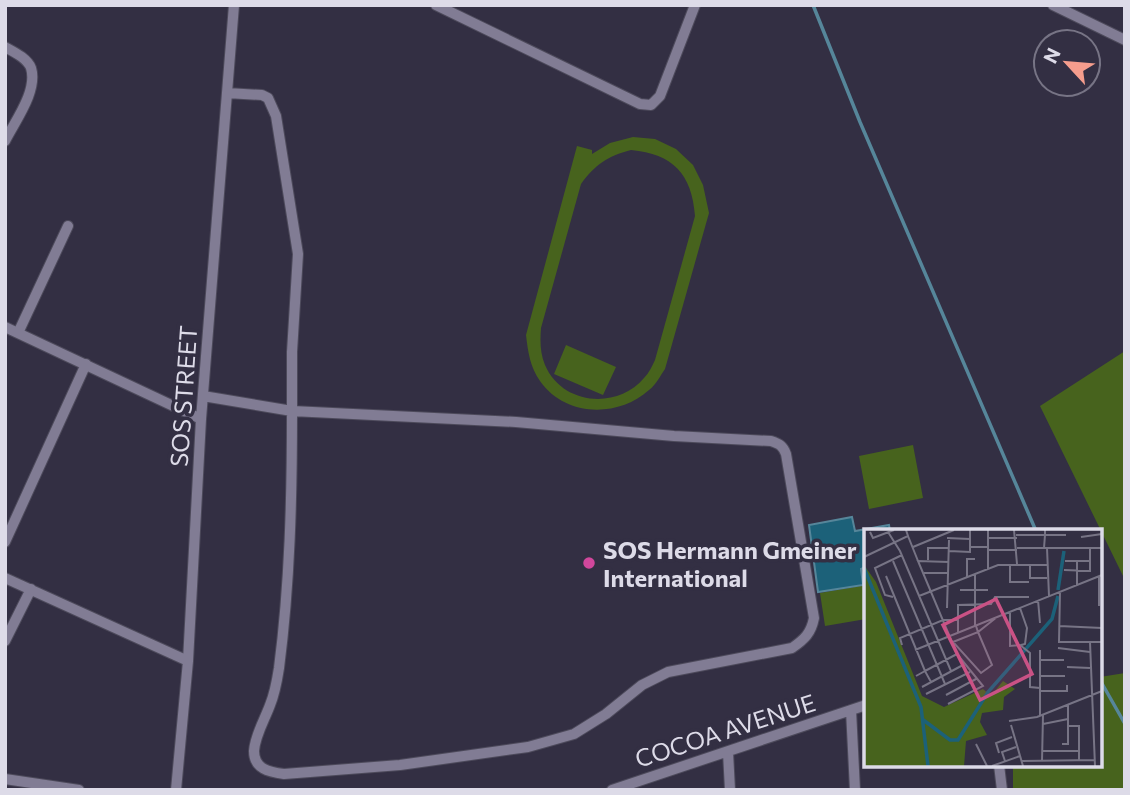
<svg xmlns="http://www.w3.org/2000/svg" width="1130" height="795" viewBox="0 0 1130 795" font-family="Commissioner,sans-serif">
<rect width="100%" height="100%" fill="#332f43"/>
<path fill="#47631d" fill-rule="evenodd" d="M 633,137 L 655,139 L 676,149 L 693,165 L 703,185 L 709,213 L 665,369 C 660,376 656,385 649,390 C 618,418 565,417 540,381 C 530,367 528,352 526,335 L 577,146 L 592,150 L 592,154 L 610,143 ZM 631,150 C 673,154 692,174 695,216 L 655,360 C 652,366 649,373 644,378 C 617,410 562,405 545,365 C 540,353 540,341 541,328 L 581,184 C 595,165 607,156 631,150 Z
M 566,345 L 616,367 L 603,395 L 554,374 Z
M 1125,351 L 1125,580 L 1040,406 Z
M 913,445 L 923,498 L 869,509 L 859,456 Z
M 866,585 L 866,619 L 825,626 L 820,593 Z
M 1125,673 L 1125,790 L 1013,790 L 1013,765 L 1100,765 L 1100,677 Z"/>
<path fill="#1c6179" stroke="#56869a" stroke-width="2" d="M 852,517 L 855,531 L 889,525 L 890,531 L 866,531 L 866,567 L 861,569 L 863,585 L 818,592 L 809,525 Z"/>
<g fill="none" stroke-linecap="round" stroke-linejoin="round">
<path stroke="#56869a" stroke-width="3.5" d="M 813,5 L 860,122 L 1036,531
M 1100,680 L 1125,724"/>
<defs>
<path id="minor" d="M 436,5 L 640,104 L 651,105 L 660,96 L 695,5
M 1053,5 L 1125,40
M 5,47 C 14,52 27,58 31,68 C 38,91 15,121 5,141
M 5,327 L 201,419
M 18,333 L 68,226
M 203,396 L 292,411 L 292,352 L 298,254 L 276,116 L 268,98 L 262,95 L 227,93
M 292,411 L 516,422 L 674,436 L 771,441 C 780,444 783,446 786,454 L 814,618 C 811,633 805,639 792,648 L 668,672 L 642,685 L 606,714 L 574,734 L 528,747 L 400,765 L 284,774 C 269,772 254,769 254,751 C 255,735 265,719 270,705 C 275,693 277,681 279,668 C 290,583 292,497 292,411 Z
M 5,542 L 86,364
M 5,578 L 188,661
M 5,641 L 31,589
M 851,710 L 855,790
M 728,752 L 730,790
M 999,765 L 1002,790
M 5,779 L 79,790
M 176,790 L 188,661 L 201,419 L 234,5
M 612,790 L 866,705"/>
</defs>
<use href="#minor" stroke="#4d4a5b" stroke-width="12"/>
<use href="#minor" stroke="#817c94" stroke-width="10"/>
</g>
<circle fill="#d1479c" stroke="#332f43" stroke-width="2.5" cx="589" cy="563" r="7"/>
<g text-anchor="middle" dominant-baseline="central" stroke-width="7" stroke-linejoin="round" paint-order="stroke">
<g font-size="24" fill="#dddbe8" stroke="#332f43">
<text transform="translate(183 396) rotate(-86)">SOS STREET</text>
<text transform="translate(725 730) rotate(-18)">COCOA AVENUE</text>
</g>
<g font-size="24" font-weight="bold" fill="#dddbe8" stroke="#332f43" text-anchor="start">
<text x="603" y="549">SOS Hermann Gmeiner<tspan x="603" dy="28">International</tspan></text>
</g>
</g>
<g transform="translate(864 529)">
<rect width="238" height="238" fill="#332f43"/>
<path d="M 0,36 L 12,53 L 58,167 L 80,178 L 119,160 L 127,167 L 139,152 L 151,160 L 140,168 L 139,181 L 118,184 L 116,193 L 123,206 L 102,212 L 100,237 L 0,237 Z" fill="#47631d"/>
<path fill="none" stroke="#1c6179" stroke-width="3.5" d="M 0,39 L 57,178 L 64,237M 194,61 L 200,22M 58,190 L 86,211 L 94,211 L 124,163 L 188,90 L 194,67"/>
<path fill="none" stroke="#777485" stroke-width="2" d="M 106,1 L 106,18 L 124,18M 124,1 L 124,40M 150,1 L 153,35M 181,1 L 181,6 L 202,6M 6,3 L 9,9 L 30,1M 24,3 L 36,22 L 87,142M 152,6 L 181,6 L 180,19M 44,7 L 54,32M 217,8 L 238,5M 83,9 L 106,10M 124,9 L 153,9M 49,18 L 90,1M 153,19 L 238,19M 183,19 L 185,67M 124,21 L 153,21M 85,22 L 106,23 L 106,18M 0,28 L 44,7 L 42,1M 64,31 L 64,19 L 85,19M 213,31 L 213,56M 29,32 L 81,155M 201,32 L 226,32M 146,36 L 146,53 L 165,53M 166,37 L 166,49 L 183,49M 200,41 L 226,42 L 226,19M 60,44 L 85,44M 111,45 L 111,97M 22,47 L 61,142 L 93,125M 103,48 L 103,30 L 111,30M 96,61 L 124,61M 196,63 L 195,113 L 238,113M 55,67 L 134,36 L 183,36M 29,68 L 21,66 L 11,39 L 38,26M 174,71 L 176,94M 235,77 L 235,47M 83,79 L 85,11M 156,79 L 163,99 L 161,115 L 157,116M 146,83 L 146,117 L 156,116 L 166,124 L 166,158 L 176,159M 112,97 L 114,103 L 133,88M 195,97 L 238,99M 114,103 L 128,136 L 117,144 L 89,113 ZM 94,104 L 94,76 L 127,75 L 131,68 L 165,68M 226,113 L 231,237M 38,116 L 36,109 L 79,91 L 94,91M 194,119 L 226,123M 51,121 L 238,46M 176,131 L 200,131M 203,138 L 226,139M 52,147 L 61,142 L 67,153M 176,147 L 201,147M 58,158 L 99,136M 176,162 L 203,162 L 203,156M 62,165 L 106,143M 82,166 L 112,150M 84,175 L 119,157 L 93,125 L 54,32 L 85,33M 176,187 L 176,121M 145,192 L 173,188 L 238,162M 179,195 L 204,190M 147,196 L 159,237M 204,197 L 215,197 L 215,232M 112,215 L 123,237M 198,215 L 204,215 L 204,176M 178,222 L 215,222M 135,224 L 132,214 L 148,208M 141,232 L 138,223 L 152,218M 158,232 L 231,231M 178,232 L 179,186M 128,237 L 156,227"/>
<path fill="#ca5285" fill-opacity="0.15" stroke="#ca5285" stroke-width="3.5" d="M 132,70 L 168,145 L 116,171 L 79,96 Z"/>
<rect width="238" height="238" fill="none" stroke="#dddbe8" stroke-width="3.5"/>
</g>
<rect width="1130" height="795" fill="none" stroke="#dddbe8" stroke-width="14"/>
<g transform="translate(1067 63) rotate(296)"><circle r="33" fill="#332f43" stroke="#777485" stroke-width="2"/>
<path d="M0-5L12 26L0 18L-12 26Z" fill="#f59d8d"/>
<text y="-10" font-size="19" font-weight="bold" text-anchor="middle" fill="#dddbe8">N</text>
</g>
</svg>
